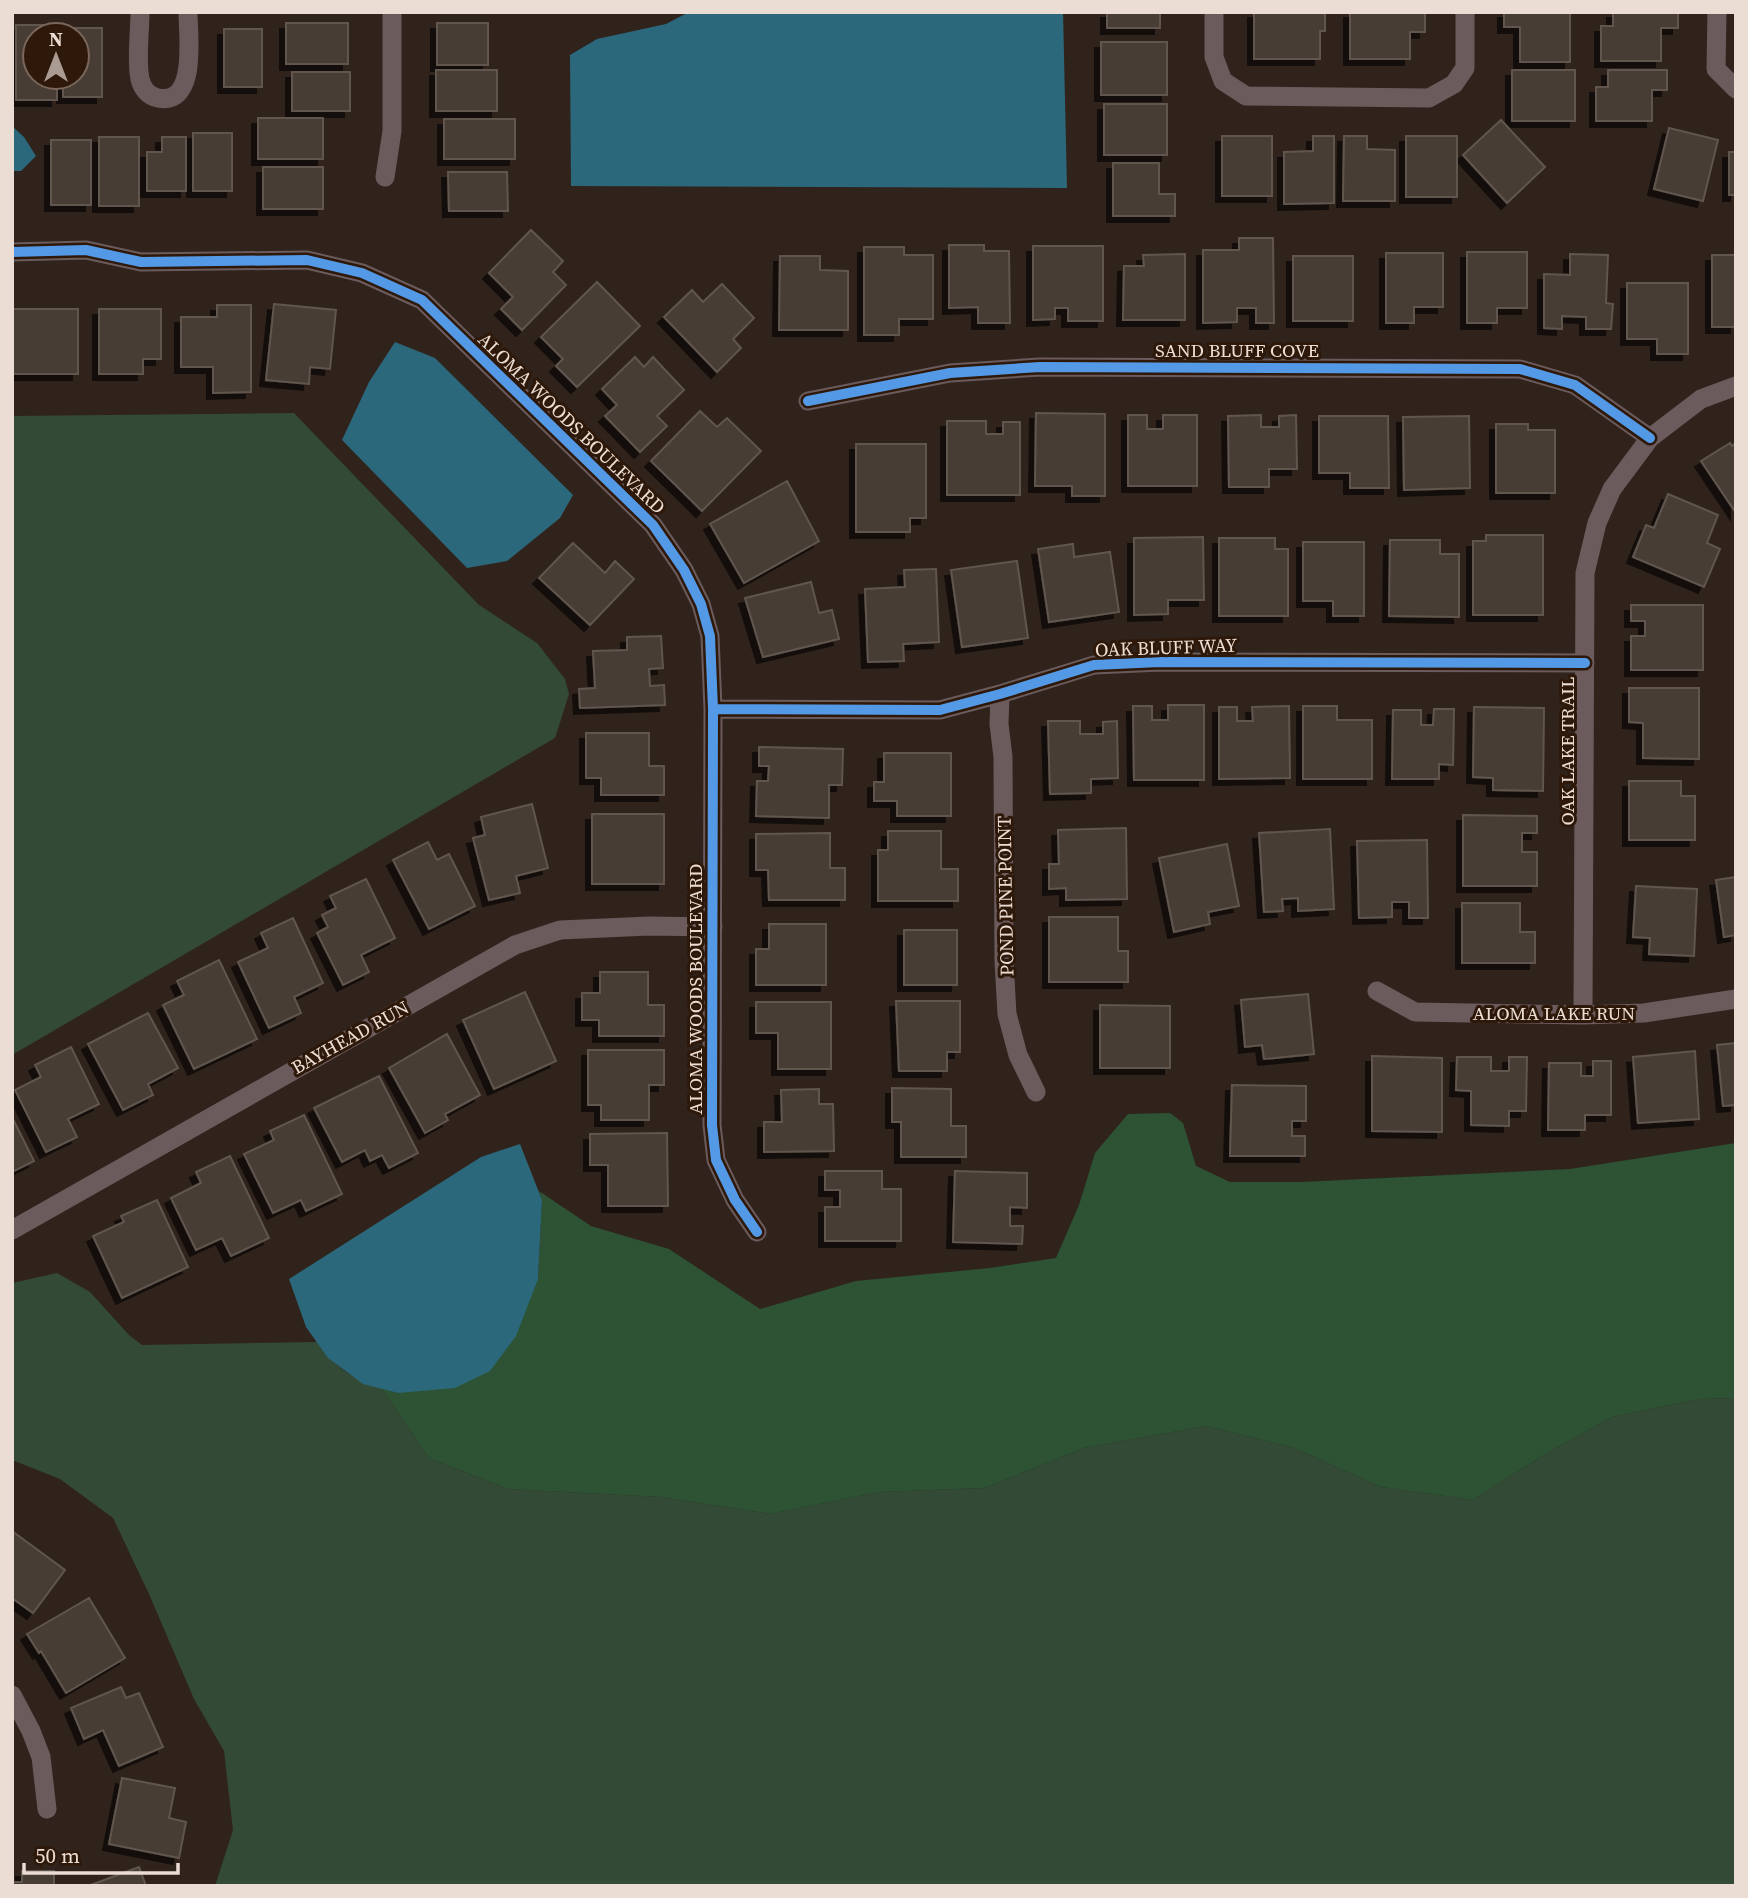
<svg xmlns="http://www.w3.org/2000/svg" width="1748" height="1898" viewBox="0 0 1748 1898" font-family="'Source Serif 4',serif">
<defs>
<filter id="shadow"><feDropShadow dx="-6" dy="6" stdDeviation="0" flood-color="#0009"/></filter>
</defs>
<rect width="100%" height="100%" fill="#30231b"/>
<path fill="#334b36" d="M 294,413 L 479,605 L 537,643 L 565,679 L 569,694 L 555,738 L 12,1055 L 12,416 Z
M 57,1273 L 90,1292 L 129,1335 L 142,1345 L 317,1342 C 333,1364 354,1382 381,1388 L 429,1458 L 508,1489 L 661,1497 L 770,1514 L 879,1492 L 984,1488 L 1084,1448 L 1206,1426 L 1294,1448 L 1381,1487 L 1473,1500 L 1542,1456 L 1612,1417 L 1700,1399 L 1736,1398 L 1736,1886 L 215,1886 L 233,1830 L 224,1751 L 194,1699 L 149,1594 L 113,1518 L 60,1479 L 12,1460 L 12,1283 Z"/>
<path fill="#2d5334" d="M 1170,1113 L 1183,1123 L 1196,1166 L 1230,1182 L 1301,1182 L 1570,1169 L 1736,1143 L 1736,1398 L 1700,1399 L 1612,1417 L 1542,1456 L 1473,1500 L 1381,1487 L 1294,1448 L 1206,1426 L 1084,1448 L 984,1488 L 879,1492 L 770,1514 L 661,1497 L 508,1489 L 429,1458 L 381,1388 L 398,1393 L 538,1279 L 542,1200 L 539,1191 L 591,1226 L 669,1249 L 760,1309 L 856,1281 L 990,1268 L 1056,1258 L 1079,1205 L 1095,1153 L 1128,1114 Z"/>
<path fill="#2c687b" d="M 689,12 L 1063,12 L 1067,188 L 571,186 L 570,55 L 597,39 L 666,24 Z
M 12,126 L 24,137 L 36,156 L 21,171 L 12,171 Z
M 395,342 L 435,358 L 573,495 L 560,518 L 507,561 L 467,568 L 342,440 L 369,382 Z
M 520,1144 L 542,1200 L 538,1279 L 516,1336 L 490,1371 L 455,1388 L 398,1393 L 363,1384 L 328,1358 L 306,1327 L 289,1279 L 481,1157 Z"/>
<path fill="#463c35" stroke="#60564e" stroke-width="2" filter="url(#shadow)" d="M 1107,12 L 1160,12 L 1160,28 L 1107,28 Z
M 1254,12 L 1325,12 L 1325,31 L 1320,31 L 1320,59 L 1254,59 Z
M 1350,12 L 1425,12 L 1425,32 L 1410,32 L 1410,59 L 1350,59 Z
M 1504,12 L 1570,12 L 1570,62 L 1520,62 L 1520,27 L 1504,27 Z
M 1613,12 L 1678,12 L 1678,28 L 1661,28 L 1661,61 L 1601,61 L 1601,26 L 1613,26 Z
M 286,23 L 348,23 L 348,64 L 286,64 Z
M 437,23 L 488,23 L 488,65 L 437,65 Z
M 16,25 L 43,25 L 43,35 L 35,35 L 35,77 L 57,77 L 57,100 L 16,100 Z
M 63,28 L 102,28 L 102,97 L 63,97 L 63,77 L 77,77 L 77,35 L 63,35 Z
M 224,29 L 262,29 L 262,87 L 224,87 Z
M 1101,42 L 1167,42 L 1167,95 L 1101,95 Z
M 436,70 L 497,70 L 497,111 L 436,111 Z
M 1512,70 L 1575,70 L 1575,121 L 1512,121 Z
M 1608,70 L 1667,70 L 1667,90 L 1652,90 L 1652,121 L 1596,121 L 1596,87 L 1608,87 Z
M 292,72 L 350,72 L 350,111 L 292,111 Z
M 1104,104 L 1167,104 L 1167,155 L 1104,155 Z
M 258,118 L 323,118 L 323,159 L 258,159 Z
M 444,119 L 515,119 L 515,159 L 444,159 Z
M 1501,120 L 1545,167 L 1507,203 L 1463,155 Z
M 1669,128 L 1718,140 L 1703,201 L 1654,189 Z
M 193,133 L 232,133 L 232,191 L 193,191 Z
M 1222,136 L 1272,136 L 1272,196 L 1222,196 Z
M 1313,136 L 1334,136 L 1334,203 L 1284,204 L 1284,152 L 1313,151 Z
M 1344,136 L 1367,136 L 1367,149 L 1395,150 L 1395,201 L 1343,201 Z
M 1406,136 L 1457,136 L 1457,197 L 1406,197 Z
M 99,137 L 139,137 L 139,206 L 99,206 Z
M 162,137 L 186,137 L 186,191 L 147,191 L 147,152 L 162,152 Z
M 51,140 L 91,140 L 91,205 L 51,205 Z
M 1729,152 L 1736,152 L 1736,195 L 1729,195 Z
M 1113,163 L 1159,163 L 1159,194 L 1175,194 L 1175,216 L 1113,216 Z
M 263,167 L 323,167 L 323,209 L 263,209 Z
M 448,172 L 507,172 L 508,211 L 449,211 Z
M 531,230 L 563,261 L 553,272 L 566,285 L 522,330 L 501,309 L 513,297 L 489,273 Z
M 1239,238 L 1273,238 L 1274,323 L 1256,323 L 1256,308 L 1237,308 L 1237,322 L 1203,323 L 1203,250 L 1239,250 Z
M 949,245 L 984,245 L 984,251 L 1009,251 L 1010,323 L 978,323 L 978,307 L 949,308 Z
M 1033,246 L 1103,246 L 1103,321 L 1068,321 L 1068,308 L 1055,308 L 1055,319 L 1033,320 Z
M 864,247 L 904,247 L 904,255 L 933,255 L 933,319 L 899,319 L 899,335 L 864,335 Z
M 1467,252 L 1527,252 L 1527,308 L 1497,308 L 1497,323 L 1467,323 Z
M 1386,253 L 1443,253 L 1443,307 L 1414,307 L 1414,323 L 1386,323 Z
M 1185,254 L 1185,320 L 1123,320 L 1124,266 L 1144,266 L 1143,255 Z
M 1570,254 L 1608,255 L 1606,303 L 1613,304 L 1611,329 L 1586,329 L 1586,317 L 1562,316 L 1562,329 L 1544,328 L 1544,274 L 1570,275 Z
M 1712,255 L 1736,255 L 1736,327 L 1712,327 Z
M 780,256 L 820,256 L 820,270 L 848,271 L 848,330 L 779,330 Z
M 1293,256 L 1353,256 L 1353,321 L 1293,321 Z
M 597,282 L 640,326 L 577,387 L 556,366 L 563,359 L 541,337 Z
M 1627,283 L 1688,283 L 1688,354 L 1657,354 L 1657,339 L 1627,339 Z
M 722,284 L 754,318 L 733,339 L 741,348 L 717,372 L 664,317 L 692,290 L 703,302 Z
M 274,304 L 336,310 L 330,369 L 310,367 L 309,384 L 266,380 Z
M 217,305 L 251,305 L 251,392 L 213,393 L 213,367 L 181,367 L 181,317 L 217,317 Z
M 12,309 L 78,309 L 78,374 L 12,374 Z
M 99,309 L 161,309 L 161,359 L 143,359 L 143,374 L 99,374 Z
M 635,357 L 644,367 L 653,357 L 684,390 L 657,416 L 667,426 L 640,452 L 605,416 L 617,405 L 602,389 Z
M 700,411 L 717,427 L 727,418 L 761,451 L 702,511 L 651,461 Z
M 1036,413 L 1105,414 L 1105,496 L 1072,496 L 1072,486 L 1035,486 Z
M 1128,415 L 1147,415 L 1147,429 L 1163,429 L 1163,415 L 1197,415 L 1197,486 L 1128,486 Z
M 1261,415 L 1261,427 L 1279,427 L 1279,416 L 1296,415 L 1297,469 L 1269,469 L 1269,487 L 1229,487 L 1228,416 Z
M 1319,416 L 1388,416 L 1389,488 L 1350,488 L 1350,473 L 1319,473 Z
M 1469,416 L 1470,488 L 1404,490 L 1403,417 Z
M 947,421 L 986,421 L 986,434 L 1003,434 L 1003,422 L 1020,422 L 1020,495 L 947,495 Z
M 1496,424 L 1528,424 L 1528,430 L 1555,430 L 1555,493 L 1496,493 Z
M 1730,443 L 1732,446 L 1736,443 L 1736,513 L 1701,461 Z
M 856,444 L 926,444 L 926,518 L 910,518 L 910,532 L 856,532 Z
M 787,481 L 819,541 L 744,583 L 710,524 Z
M 1668,494 L 1718,515 L 1707,543 L 1720,549 L 1704,587 L 1633,557 L 1646,525 L 1654,528 Z
M 1486,535 L 1543,535 L 1543,615 L 1473,615 L 1473,541 L 1486,541 Z
M 1203,537 L 1204,600 L 1168,600 L 1168,614 L 1134,615 L 1134,538 Z
M 1219,538 L 1275,538 L 1275,549 L 1288,549 L 1288,616 L 1219,616 Z
M 1390,540 L 1440,540 L 1440,554 L 1459,554 L 1459,617 L 1389,616 Z
M 1303,542 L 1364,542 L 1364,616 L 1333,616 L 1333,601 L 1303,601 Z
M 573,543 L 605,573 L 615,561 L 634,579 L 590,625 L 539,578 Z
M 1073,544 L 1074,557 L 1110,552 L 1119,612 L 1049,622 L 1038,549 Z
M 1017,561 L 1028,638 L 962,647 L 951,570 Z
M 936,569 L 939,642 L 903,644 L 904,661 L 868,662 L 865,589 L 905,587 L 904,570 Z
M 811,582 L 819,613 L 832,610 L 839,639 L 763,657 L 745,598 Z
M 1631,605 L 1703,605 L 1703,670 L 1631,670 L 1631,636 L 1645,636 L 1645,621 L 1631,621 Z
M 661,636 L 663,668 L 649,669 L 650,686 L 664,685 L 665,705 L 580,708 L 579,689 L 595,688 L 593,651 L 627,650 L 627,637 Z
M 1629,688 L 1699,688 L 1699,759 L 1643,758 L 1643,723 L 1629,722 Z
M 1168,705 L 1204,705 L 1204,780 L 1134,780 L 1133,706 L 1152,706 L 1152,720 L 1168,720 Z
M 1289,706 L 1290,778 L 1219,779 L 1219,707 L 1237,707 L 1237,721 L 1253,721 L 1252,707 Z
M 1303,706 L 1337,706 L 1337,720 L 1372,720 L 1372,779 L 1303,779 Z
M 1474,707 L 1544,708 L 1543,791 L 1493,790 L 1493,778 L 1473,777 Z
M 1434,709 L 1454,709 L 1453,765 L 1439,764 L 1439,779 L 1392,779 L 1393,710 L 1421,710 L 1421,725 L 1433,725 Z
M 1048,721 L 1080,721 L 1080,734 L 1103,734 L 1103,722 L 1117,721 L 1118,778 L 1091,779 L 1091,793 L 1050,794 Z
M 586,733 L 649,733 L 649,766 L 664,766 L 664,795 L 601,795 L 601,778 L 586,778 Z
M 759,747 L 843,749 L 842,785 L 829,785 L 829,818 L 756,816 L 757,781 L 768,781 L 769,766 L 759,766 Z
M 884,753 L 951,753 L 951,816 L 897,816 L 897,801 L 874,801 L 874,782 L 884,782 Z
M 1629,781 L 1681,781 L 1681,796 L 1695,796 L 1695,840 L 1629,840 Z
M 532,804 L 548,868 L 516,876 L 520,893 L 489,900 L 473,838 L 485,835 L 481,817 Z
M 592,814 L 664,814 L 664,884 L 592,884 Z
M 1463,815 L 1537,816 L 1537,833 L 1522,833 L 1522,852 L 1537,852 L 1537,886 L 1463,886 Z
M 1126,828 L 1127,899 L 1066,900 L 1066,888 L 1049,889 L 1049,864 L 1059,864 L 1058,830 Z
M 1330,829 L 1334,909 L 1298,911 L 1298,898 L 1282,899 L 1283,911 L 1264,912 L 1259,833 Z
M 888,831 L 941,831 L 941,869 L 958,869 L 958,901 L 878,901 L 878,850 L 888,850 Z
M 830,833 L 830,868 L 845,868 L 845,900 L 769,900 L 768,870 L 756,870 L 756,834 Z
M 1427,840 L 1428,918 L 1409,918 L 1409,902 L 1392,902 L 1392,917 L 1359,918 L 1357,841 Z
M 428,842 L 437,860 L 449,854 L 475,906 L 429,929 L 393,860 Z
M 1227,844 L 1239,906 L 1208,912 L 1210,924 L 1174,932 L 1159,858 Z
M 1736,877 L 1736,935 L 1724,937 L 1716,880 Z
M 366,879 L 395,938 L 361,955 L 369,972 L 343,985 L 317,933 L 328,927 L 322,915 L 336,908 L 330,896 Z
M 1636,886 L 1697,889 L 1694,956 L 1649,954 L 1650,938 L 1633,937 Z
M 1462,903 L 1520,903 L 1520,932 L 1535,932 L 1535,963 L 1462,963 Z
M 1049,917 L 1118,917 L 1118,951 L 1128,951 L 1128,982 L 1049,982 Z
M 293,918 L 323,983 L 294,997 L 301,1013 L 269,1028 L 238,962 L 268,948 L 261,933 Z
M 769,924 L 826,924 L 826,985 L 756,985 L 756,949 L 769,949 Z
M 904,930 L 957,930 L 957,985 L 904,985 Z
M 219,960 L 257,1039 L 194,1069 L 163,1005 L 184,995 L 177,981 Z
M 600,972 L 648,972 L 648,1005 L 664,1005 L 664,1036 L 599,1036 L 599,1020 L 582,1020 L 582,993 L 600,993 Z
M 525,992 L 556,1061 L 494,1089 L 463,1020 Z
M 1308,994 L 1314,1054 L 1264,1059 L 1262,1045 L 1245,1047 L 1241,1000 Z
M 896,1001 L 960,1001 L 960,1052 L 947,1052 L 947,1071 L 899,1071 Z
M 756,1002 L 831,1002 L 831,1069 L 778,1069 L 778,1033 L 756,1033 Z
M 1100,1005 L 1170,1006 L 1170,1068 L 1100,1068 Z
M 148,1013 L 178,1068 L 148,1084 L 153,1095 L 123,1110 L 88,1044 Z
M 447,1034 L 480,1095 L 445,1114 L 448,1120 L 425,1133 L 389,1068 Z
M 1736,1043 L 1736,1105 L 1723,1106 L 1717,1045 Z
M 71,1047 L 99,1104 L 68,1119 L 77,1137 L 46,1152 L 15,1090 L 41,1077 L 35,1065 Z
M 588,1050 L 664,1050 L 664,1085 L 649,1085 L 649,1120 L 601,1120 L 601,1105 L 588,1105 Z
M 1695,1051 L 1699,1119 L 1638,1123 L 1633,1057 Z
M 1372,1056 L 1442,1058 L 1442,1132 L 1372,1131 Z
M 1457,1057 L 1491,1057 L 1491,1071 L 1509,1071 L 1509,1057 L 1527,1057 L 1526,1111 L 1509,1111 L 1509,1126 L 1471,1125 L 1471,1091 L 1456,1090 Z
M 1593,1061 L 1611,1061 L 1611,1115 L 1585,1115 L 1585,1130 L 1548,1130 L 1549,1063 L 1581,1063 L 1581,1076 L 1593,1076 Z
M 379,1076 L 418,1153 L 389,1168 L 382,1155 L 370,1161 L 365,1150 L 342,1162 L 314,1108 Z
M 1232,1085 L 1306,1086 L 1306,1121 L 1292,1121 L 1292,1136 L 1305,1136 L 1305,1156 L 1230,1156 Z
M 892,1088 L 951,1089 L 951,1126 L 966,1126 L 966,1157 L 901,1157 L 901,1122 L 892,1122 Z
M 819,1089 L 819,1104 L 833,1104 L 834,1151 L 764,1152 L 764,1122 L 782,1122 L 781,1090 Z
M 304,1115 L 342,1194 L 306,1211 L 301,1200 L 273,1213 L 244,1154 L 274,1140 L 270,1131 Z
M 12,1117 L 34,1161 L 12,1172 Z
M 667,1133 L 668,1206 L 608,1206 L 608,1165 L 590,1165 L 590,1134 Z
M 230,1156 L 269,1238 L 231,1256 L 222,1238 L 196,1250 L 171,1198 L 201,1183 L 196,1172 Z
M 825,1171 L 882,1171 L 882,1189 L 901,1189 L 901,1241 L 825,1241 L 825,1207 L 840,1207 L 840,1190 L 825,1190 Z
M 955,1171 L 1027,1173 L 1027,1208 L 1010,1207 L 1010,1226 L 1023,1226 L 1022,1244 L 953,1242 Z
M 157,1200 L 188,1267 L 122,1298 L 93,1236 L 124,1222 L 121,1216 Z
M 12,1531 L 65,1570 L 33,1613 L 12,1598 Z
M 89,1598 L 125,1658 L 66,1693 L 41,1651 L 39,1653 L 27,1634 Z
M 121,1687 L 126,1698 L 139,1693 L 163,1747 L 119,1766 L 103,1730 L 84,1739 L 71,1708 Z
M 122,1778 L 175,1788 L 169,1818 L 186,1822 L 179,1858 L 109,1844 Z
M 139,1867 L 146,1886 L 88,1886 Z
M 22,1871 L 54,1871 L 54,1886 L 12,1886 L 12,1882 L 22,1882 Z"/>
<g fill="none" stroke-linecap="round" stroke-linejoin="round">
<path stroke="#6b5b5d" stroke-width="19" d="M 140,12 C 140,32 136,60 140,79 C 142,88 148,96 158,98 C 198,106 188,35 188,12
M 1214,12 L 1214,57 L 1223,81 L 1246,96 L 1429,98 L 1454,84 L 1465,68 L 1465,12
M 1717,12 L 1716,69 L 1736,89
M 385,177 L 392,131 L 392,12
M 12,252 L 86,250 L 141,262 L 307,260 L 362,273 L 422,300 L 653,525 L 684,570 L 701,604 L 710,636 L 713,709 L 712,1125 L 716,1160 L 735,1200 L 757,1232
M 808,401 L 950,373 L 1040,367 L 1520,369 L 1575,385 L 1650,438
M 1000,694 L 999,724 L 1003,757 L 1004,961 L 1007,1014 L 1018,1055 L 1036,1092
M 713,709 L 940,710 L 1000,694 L 1094,665 L 1160,662 L 1585,663
M 1377,991 L 1415,1012 L 1583,1015 L 1644,1013 L 1736,999
M 1583,1015 L 1585,573 L 1597,523 L 1612,489 L 1650,438 L 1701,399 L 1736,386
M 12,1230 L 515,945 L 560,930 L 649,926 L 713,927
M 12,1695 L 31,1731 L 41,1757 L 47,1809"/>
<defs>
<path id="cycleway" d="M 12,252 L 86,250 L 141,262 L 307,260 L 362,273 L 422,300 L 653,525 L 684,570 L 701,604 L 710,636 L 713,709 L 712,1125 L 716,1160 L 735,1200 L 757,1232
M 808,401 L 950,373 L 1040,367 L 1520,369 L 1575,385 L 1650,438
M 713,709 L 940,710 L 1000,694 L 1094,665 L 1160,662 L 1585,663"/>
</defs>
<use href="#cycleway" stroke="#2e1809" stroke-width="15"/>
<use href="#cycleway" stroke="#5399e6" stroke-width="10"/>
</g>
<g text-anchor="middle" dominant-baseline="central" stroke-width="6" stroke-linejoin="round" paint-order="stroke">
<g font-size="19" fill="#ecddd4" stroke="#2e1809">
<text x="1237" y="350">SAND BLUFF COVE</text>
<text transform="translate(572 423) rotate(44)">ALOMA WOODS BOULEVARD</text>
<text transform="translate(1166 647) rotate(-2)">OAK BLUFF WAY</text>
<text transform="translate(1567 751) rotate(-90)">OAK LAKE TRAIL</text>
<text transform="translate(1005 896) rotate(-91)">POND PINE POINT</text>
<text transform="translate(695 989) rotate(-90)">ALOMA WOODS BOULEVARD</text>
<text x="1554" y="1013">ALOMA LAKE RUN</text>
<text transform="translate(350 1037) rotate(-29)">BAYHEAD RUN</text>
</g>
</g>
<rect width="1748" height="1898" fill="none" stroke="#ecddd4" stroke-width="28"/>
<g transform="translate(56 56)"><circle r="33" fill="#2e1809" stroke="#7a675a" stroke-width="2"/>
<path d="M0-5L12 26L0 18L-12 26Z" fill="#aa9c93"/>
<text y="-10" font-size="19" font-weight="bold" text-anchor="middle" fill="#ecddd4">N</text>
</g>
<path d="M24 1863v10h154v-10" fill="none" stroke="#ecddd4" stroke-width="3.5"/>
<text x="35" y="1863" font-size="21" fill="#ecddd4" stroke="#2e1809" stroke-width="5" paint-order="stroke">50 m</text>
</svg>
